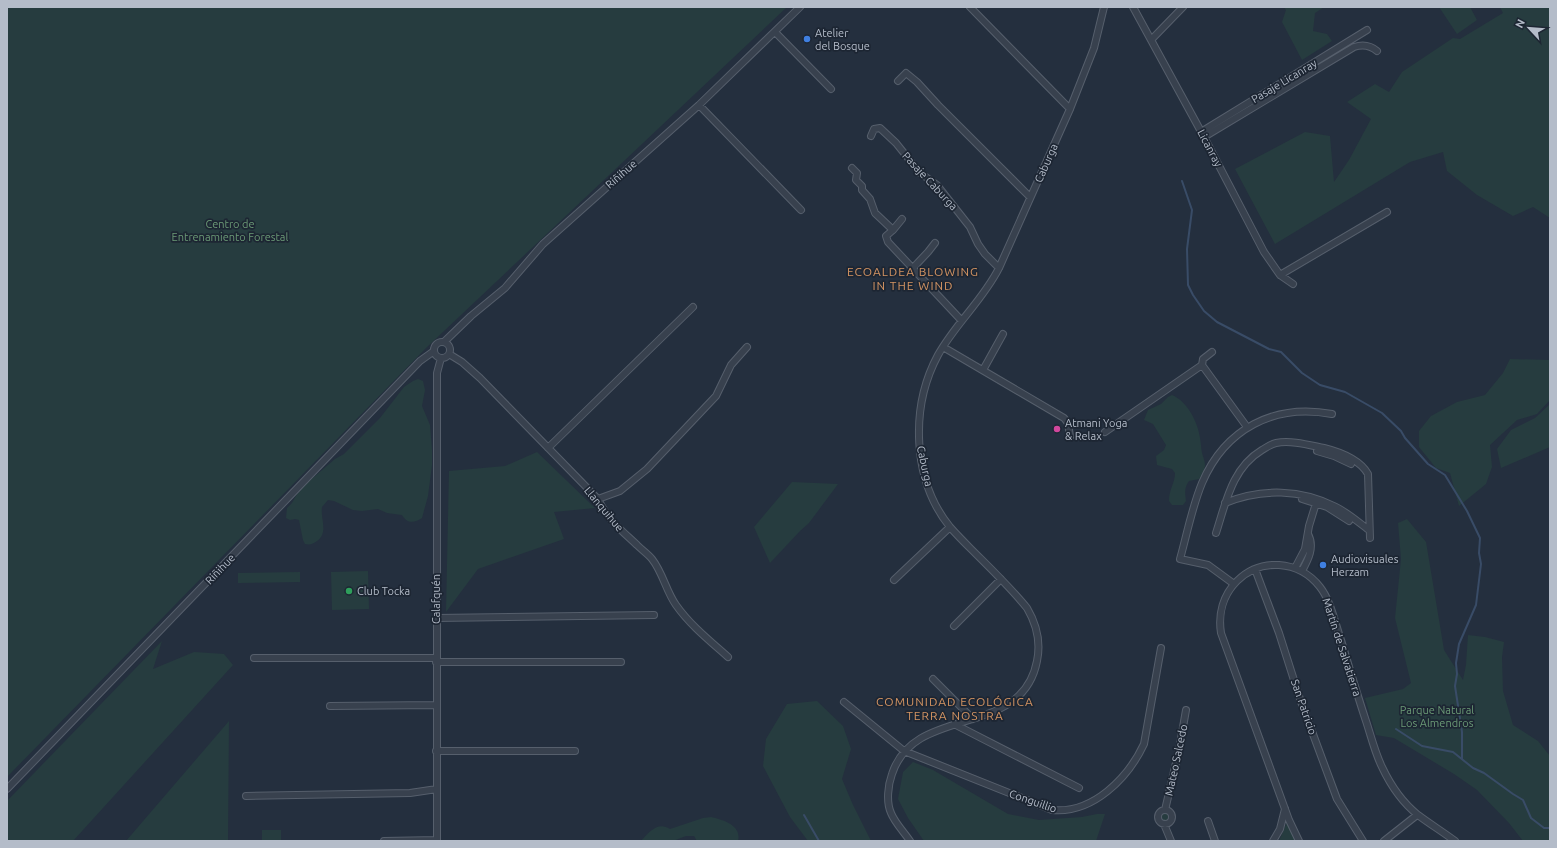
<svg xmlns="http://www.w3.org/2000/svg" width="1557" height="848" viewBox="0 0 1557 848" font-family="Ubuntu,sans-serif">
<rect width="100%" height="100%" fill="#242f3e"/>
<path fill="#263c3f" d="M 7,7 L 787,7 L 426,348 L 7,777 Z
M 1284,7 L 1324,7 L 1315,13 L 1313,31 L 1327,34 L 1332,41 L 1302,60 L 1282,22 L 1286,10 Z
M 1439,7 L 1470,7 L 1477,20 L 1457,34 Z
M 1500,7 L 1550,7 L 1550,218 L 1533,207 L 1513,216 L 1477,195 L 1447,171 L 1443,152 L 1410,162 L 1275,244 L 1235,169 L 1305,132 L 1330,136 L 1334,182 L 1349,160 L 1371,119 L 1347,102 L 1375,84 L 1389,92 L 1402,72 L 1453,38 L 1460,39 L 1503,13 Z
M 1510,359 L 1550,360 L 1550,400 L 1537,414 L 1517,420 L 1490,445 L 1492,467 L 1486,484 L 1459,506 L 1450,473 L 1436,468 L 1419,447 L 1419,431 L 1431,416 L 1457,402 L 1485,395 L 1503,373 Z
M 418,379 L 423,381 L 425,390 L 422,406 L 430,425 L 432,450 L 432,465 L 428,496 L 422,518 C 415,523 407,524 402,515 L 387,513 L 378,509 L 362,511 L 353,510 L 334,501 L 328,500 L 322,507 C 320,519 329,532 317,541 C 313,544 310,545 305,544 L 303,540 L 299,520 L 295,519 L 290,520 L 286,518 L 287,508 L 292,503 L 297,494 L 307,483 L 335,459 L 344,454 L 380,418 L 404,387 L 413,381 Z
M 1172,395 C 1187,401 1198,422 1200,438 C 1201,443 1201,448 1202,453 C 1203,457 1205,461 1205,465 C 1205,470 1202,475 1199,479 L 1189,481 C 1184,488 1185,493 1186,501 L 1183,505 L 1172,505 L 1169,501 C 1169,489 1175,483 1175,473 L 1172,469 L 1157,465 L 1156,456 L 1164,450 L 1166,445 L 1153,424 L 1144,420 L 1148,410 L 1161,404 L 1168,397 Z
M 1550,404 L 1550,447 L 1501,468 L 1497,449 L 1511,430 L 1535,418 Z
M 537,452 L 595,508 L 554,512 L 564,539 L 478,569 L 446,612 L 449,471 L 505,466 Z
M 792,482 L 838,484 L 809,523 L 800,531 L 770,563 L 754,527 Z
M 1407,519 L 1426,542 L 1444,650 L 1463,680 L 1466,665 L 1468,635 L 1485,637 L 1504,642 L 1502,657 L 1503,691 L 1513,725 L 1538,741 L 1550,756 L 1550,841 L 1523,841 L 1509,823 L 1477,790 L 1454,774 L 1394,738 L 1376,735 L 1365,698 L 1403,689 L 1411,683 L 1395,618 L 1401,559 L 1398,523 Z
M 368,571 L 369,609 L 332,610 L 331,572 Z
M 300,572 L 300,582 L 238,583 L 238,573 Z
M 162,641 L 153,669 L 194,652 L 224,654 L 233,665 L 73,841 L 7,841 L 7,801 Z
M 817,701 L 843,726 L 851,749 L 842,779 L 853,805 L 871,841 L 808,841 L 790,817 L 763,766 L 766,739 L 787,704 Z
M 229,721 L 228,841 L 126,841 Z
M 913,762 L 933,770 L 1008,814 L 1039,820 L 1082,817 L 1097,814 L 1105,814 L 1096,841 L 924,841 L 908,818 L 898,799 L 903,772 Z
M1159 817a6 6 0 1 1 12 0a6 6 0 1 1-12 0Z
M 711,817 C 723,820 742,825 738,841 L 697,841 L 694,836 L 686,836 L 673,841 L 641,841 C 649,832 658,821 670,829 L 703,818 Z
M 1287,822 L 1298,841 L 1279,841 Z
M 262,830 L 281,830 L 281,841 L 262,841 Z"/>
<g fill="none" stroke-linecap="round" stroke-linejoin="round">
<path stroke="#394c67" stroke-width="2" d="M 1182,181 L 1192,210 L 1187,249 L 1188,285 L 1193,295 L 1204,311 L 1217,322 L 1269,349 L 1281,352 L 1302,373 L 1320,385 L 1345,392 L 1382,413 L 1401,431 L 1405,438 L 1428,464 L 1445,475 L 1467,511 L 1480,538 L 1479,553 L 1481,564 L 1476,605 L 1459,644 L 1456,663 L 1457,674 L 1455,686 L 1462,732 L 1462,759
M 1396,729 L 1422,746 L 1453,752 L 1473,768 L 1484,773 L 1513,794 L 1523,800 L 1531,818 L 1544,828 L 1550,828
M 804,815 L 819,841"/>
<defs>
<path id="minor" d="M 970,7 L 1070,109
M 1133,7 L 1204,137 L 1264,252 L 1280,275 L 1293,284
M 775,32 L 831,89
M 1151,40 L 1183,7
M 898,81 L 906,73 L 917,82 L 938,105 L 1030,197
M 699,105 L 801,210
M 1201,132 L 1367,30
M 871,136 L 874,129 L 880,128 L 896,143 L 920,173 L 937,185 L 970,227 L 978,244 L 985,254 L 999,268
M 1204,137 L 1354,47 C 1363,44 1370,45 1377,51
M 852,168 L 857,173 L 856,180 L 862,186 L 862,190 L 870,199 L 875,213 L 893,230 L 886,236 L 888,242 L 961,320
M 893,230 L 902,219
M 912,269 L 928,252 L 935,243
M 1280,275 L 1387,212
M434 350a8 8 0 1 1 16 0a8 8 0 1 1-16 0Z
M 444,342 L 471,316 L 505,288 L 543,244 L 699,105 L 800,7
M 943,347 L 1064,418 L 1068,423 L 1070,437
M 1212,352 L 1203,359 L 1202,365 L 1247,427
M 449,354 L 462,362 L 480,378 L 598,499 C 608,520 620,529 637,545 C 642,550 648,554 652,559 C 663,573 666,591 676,605 C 690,625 710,641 728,657
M 983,370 L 1003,334
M 1105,432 L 1202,365
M 548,448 L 693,307
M 1317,451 L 1334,456 L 1351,464
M 598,499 L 620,491 L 647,469 L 716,396 L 731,365 L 747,347
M 1302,499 L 1327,507 L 1349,521
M 1225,503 C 1261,488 1302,489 1336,507 C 1348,513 1358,522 1369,530
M 1216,533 C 1226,502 1232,468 1262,450 C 1267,447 1271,444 1276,443 C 1291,440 1309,445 1324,448 C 1340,452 1360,460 1368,474 L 1370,538
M 1295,568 L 1305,549 L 1309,526 L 1317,500
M 1255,569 L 1279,633 L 1300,699 L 1337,799 L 1363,841
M 1302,571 C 1308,560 1315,547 1308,534
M 894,580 L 950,527
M 1234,584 L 1208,565 L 1180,559 C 1187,534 1192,507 1202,483 C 1225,429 1274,403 1332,414
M 436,618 L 654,615
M 954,626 L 1001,579
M 254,658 L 436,658
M 436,662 L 621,662
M 933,679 L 973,719
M 844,702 L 904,751 L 1052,810 C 1093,814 1128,778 1144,744 L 1161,648
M 330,706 L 436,705
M 954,724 L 1079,788
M 436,751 L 575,751
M 7,789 L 420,361 L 434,351
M 246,796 L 410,793 L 437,789
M1158 817a7 7 0 1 1 14 0a7 7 0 1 1-14 0Z
M 1165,810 L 1179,750 L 1186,710
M 1208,821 L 1215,841
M 1164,824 L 1171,841
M 384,841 L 437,840
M 437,841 L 437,373 L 441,358
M 910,841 C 904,832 895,823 891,813 C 886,802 888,785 892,774 C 915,703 1022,740 1037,661 C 1041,642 1037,625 1027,608 C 1010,587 990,568 971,549 C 964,542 957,535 950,527 C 912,480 910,407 938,355 C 955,324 983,300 999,268 L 1070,109 L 1094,48 L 1104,7
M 1273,841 L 1280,829 L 1285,809
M 1299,841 L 1289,820 L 1221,633 C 1218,614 1223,595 1237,581 C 1248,570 1263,564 1279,565 C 1295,566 1310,574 1320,587 C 1331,601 1335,623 1341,640 C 1349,667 1357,694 1366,721 C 1371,736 1375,753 1382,767 C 1390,784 1403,803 1418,815 C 1430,824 1443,832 1455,841
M 1384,841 L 1417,815"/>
</defs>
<use href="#minor" stroke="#565f6c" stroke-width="8"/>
<use href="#minor" stroke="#38414e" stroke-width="6"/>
</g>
<g fill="#3f7fe0" stroke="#1d2633" stroke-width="1.5">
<circle cx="807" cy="39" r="4"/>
<circle cx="1323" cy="565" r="4"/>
</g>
<circle fill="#d1479c" stroke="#1d2633" stroke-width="1.5" cx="1057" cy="429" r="4"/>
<circle fill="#2e9e5b" stroke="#1d2633" stroke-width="1.5" cx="349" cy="591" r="4"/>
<g text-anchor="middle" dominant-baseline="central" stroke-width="3.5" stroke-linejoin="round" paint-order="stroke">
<g font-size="11" fill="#b4bcc9" stroke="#1d2633" text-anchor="start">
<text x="815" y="33">Atelier<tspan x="815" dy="13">del Bosque</tspan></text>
<text x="1065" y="423">Atmani Yoga<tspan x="1065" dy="13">&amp; Relax</tspan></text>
<text x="1331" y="559">Audiovisuales<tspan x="1331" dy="13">Herzam</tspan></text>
<text x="357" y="591">Club Tocka</text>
</g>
<g font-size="11" fill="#b4bcc9" stroke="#1d2633">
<text transform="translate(1284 81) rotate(-31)">Pasaje Licanray</text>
<text transform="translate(1210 148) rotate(62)">Licanray</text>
<text transform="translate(1046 163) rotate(-66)">Caburga</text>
<text transform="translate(621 174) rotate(-41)">Riñihue</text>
<text transform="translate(930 181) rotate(47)">Pasaje Caburga</text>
<text transform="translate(925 466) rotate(78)">Caburga</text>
<text transform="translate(604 509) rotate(50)">Llanquihue</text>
<text transform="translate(220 569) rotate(-46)">Riñihue</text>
<text transform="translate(436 599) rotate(-90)">Calafquén</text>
<text transform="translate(1342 647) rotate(72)">Martín de Salvatierra</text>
<text transform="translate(1304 707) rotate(71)">San Patricio</text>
<text transform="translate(1176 760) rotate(-78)">Mateo Salcedo</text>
<text transform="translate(1033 801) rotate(19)">Conguillio</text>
</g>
<g font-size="11" fill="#6b9a76" stroke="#1d2633">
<text x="230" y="224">Centro de<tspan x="230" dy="13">Entrenamiento Forestal</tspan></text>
<text x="1437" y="710">Parque Natural<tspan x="1437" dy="13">Los Almendros</tspan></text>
</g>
<g font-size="12" letter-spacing="1" fill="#d59563" stroke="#1d2633">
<text x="913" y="271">ECOALDEA BLOWING<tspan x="913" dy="14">IN THE WIND</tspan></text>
<text x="955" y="701">COMUNIDAD ECOLÓGICA<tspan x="955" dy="14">TERRA NOSTRA</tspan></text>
</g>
</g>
<rect width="1557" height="848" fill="none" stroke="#b4bcc9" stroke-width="16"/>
<g transform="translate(1529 28) rotate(296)" stroke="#1d2633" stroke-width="3" paint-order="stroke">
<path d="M0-3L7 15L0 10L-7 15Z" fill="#b4bcc9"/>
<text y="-6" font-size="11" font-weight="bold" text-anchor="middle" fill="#b4bcc9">N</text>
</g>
</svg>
